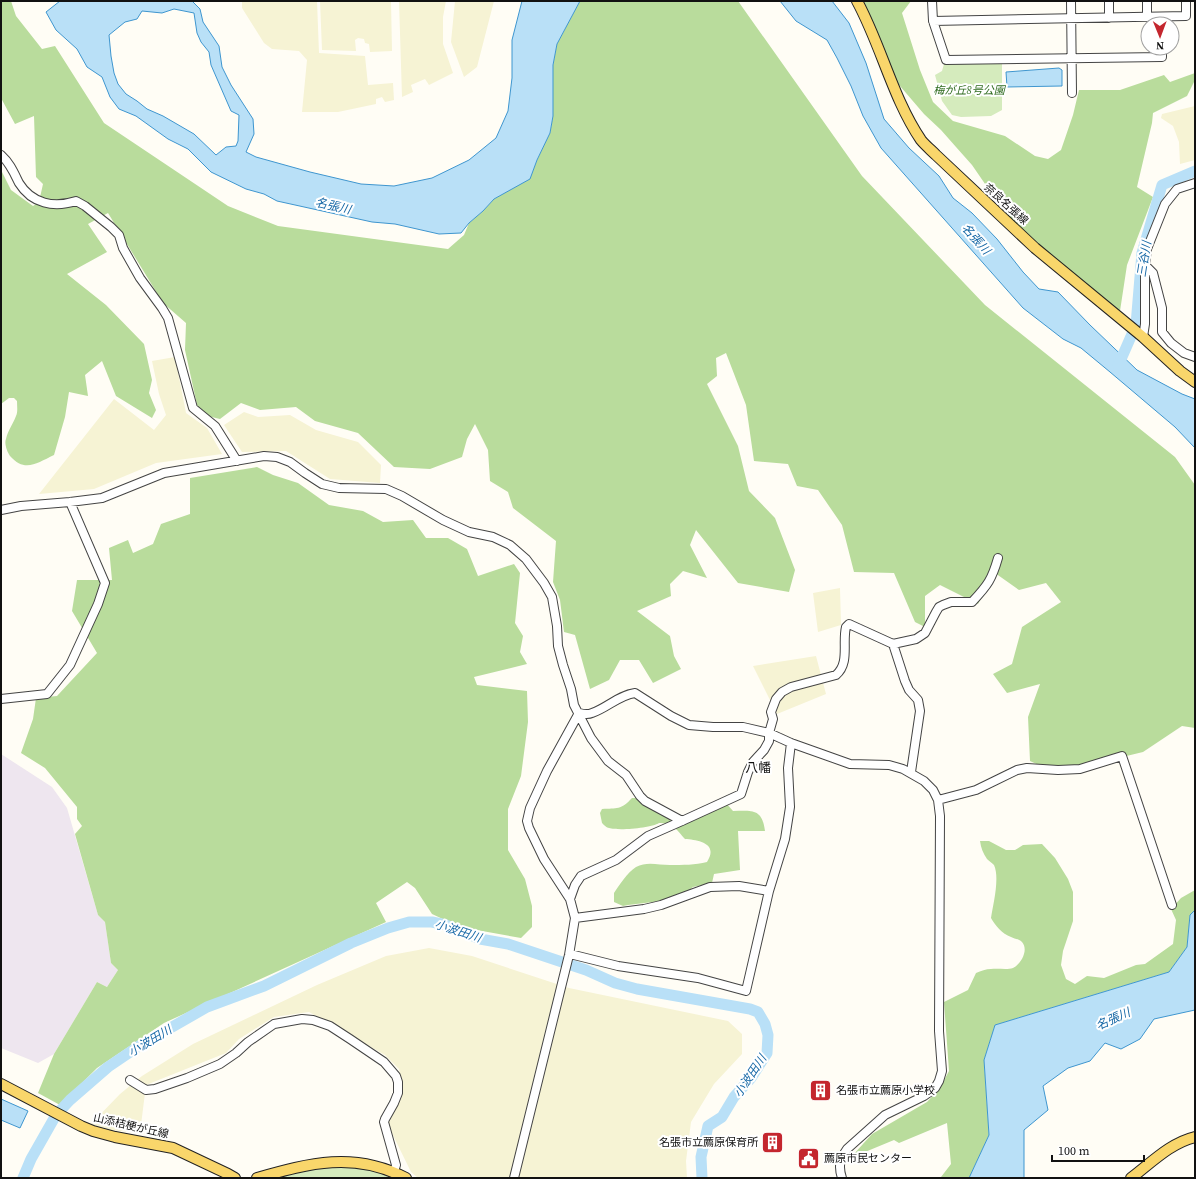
<svg xmlns="http://www.w3.org/2000/svg" width="1196" height="1179" viewBox="0 0 1196 1179" font-family="'Source Serif 4','Noto Sans JP',serif">
<rect width="100%" height="100%" fill="#fffdf5"/>
<path fill="#eee6ef" d="M 1,754 L 52,787 L 67,808 L 98,915 L 105,922 L 111,963 L 118,970 L 107,987 L 97,982 L 54,1054 L 38,1063 L 1,1048 Z"/>
<path fill="#f6f3d4" d="M 242,1 L 317,1 L 319,53 L 365,56 L 368,85 L 393,83 L 394,100 L 385,102 L 382,97 L 376,99 L 376,104 L 338,112 L 302,112 L 307,60 L 299,51 L 272,49 L 264,43 L 242,8 Z
M 320,1 L 391,1 L 392,51 L 370,52 L 369,44 L 365,43 L 364,39 L 358,38 L 355,40 L 356,51 L 322,50 Z
M 399,1 L 446,1 L 443,17 L 443,44 L 453,73 L 429,85 L 425,79 L 411,85 L 413,92 L 402,97 Z
M 455,1 L 494,1 L 477,67 L 464,77 L 451,42 Z
M 1195,106 L 1195,160 L 1180,164 L 1179,142 L 1173,126 L 1161,118 L 1162,114 Z
M 175,357 L 186,413 L 207,428 L 222,454 L 156,463 L 94,489 L 39,494 L 114,399 L 154,430 L 166,415 L 159,394 L 152,361 Z
M 244,412 L 258,417 L 290,415 L 316,430 L 358,442 L 381,465 L 380,483 L 330,479 L 286,451 L 242,452 L 224,425 Z
M 840,588 L 841,625 L 818,632 L 813,593 Z
M 816,656 L 826,694 L 777,714 L 753,666 Z
M 429,948 L 472,956 L 569,988 L 728,1021 L 742,1034 L 742,1054 L 714,1084 L 691,1122 L 686,1161 L 687,1178 L 418,1178 L 411,1172 L 387,1123 L 402,1084 L 399,1069 L 385,1055 L 309,1012 L 274,1017 L 239,1039 L 226,1053 L 146,1085 L 140,1133 L 111,1130 L 91,1124 L 120,1094 L 142,1076 L 193,1044 L 317,985 L 386,956 Z"/>
<path fill="#d5ebbd" d="M 1002,63 L 1002,110 L 991,116 L 961,117 L 952,115 L 942,101 L 935,75 L 942,71 L 944,64 Z
M 338,1166 L 372,1169 L 398,1178 L 275,1178 L 288,1174 Z"/>
<path fill="#b9dc9c" d="M 1,1 L 11,1 L 16,16 L 42,49 L 55,46 L 104,123 L 228,206 L 278,226 L 448,249 L 464,235 L 469,223 L 483,211 L 494,199 L 530,178 L 537,160 L 550,133 L 553,116 L 553,65 L 557,44 L 580,1 L 738,1 L 862,176 L 985,305 L 1175,457 L 1195,485 L 1195,728 L 1182,726 L 1143,752 L 1056,773 L 1030,761 L 1028,717 L 1040,684 L 1007,693 L 993,674 L 1012,664 L 1022,627 L 1061,602 L 1046,583 L 1019,590 L 995,573 L 978,604 L 940,585 L 925,596 L 925,627 L 915,622 L 894,573 L 854,572 L 842,525 L 818,490 L 797,486 L 788,464 L 754,461 L 746,405 L 726,353 L 716,358 L 717,376 L 707,384 L 738,446 L 749,491 L 775,518 L 795,570 L 789,592 L 738,583 L 696,530 L 690,545 L 707,578 L 683,571 L 670,584 L 671,596 L 637,611 L 670,636 L 674,656 L 681,669 L 653,683 L 639,660 L 620,660 L 609,680 L 590,689 L 575,635 L 564,632 L 560,600 L 553,582 L 556,541 L 513,508 L 508,492 L 490,481 L 488,450 L 475,424 L 467,439 L 462,457 L 430,469 L 394,467 L 358,433 L 315,421 L 296,407 L 260,410 L 241,403 L 220,419 L 199,414 L 185,350 L 186,323 L 163,303 L 108,213 L 88,224 L 107,252 L 67,274 L 106,305 L 144,344 L 152,380 L 149,393 L 156,410 L 152,418 L 116,396 L 102,361 L 85,375 L 88,396 L 69,392 L 65,417 L 54,455 C 37,463 25,473 10,456 C 7,452 4,443 6,439 C 8,430 13,424 16,416 C 18,412 17,406 17,401 L 14,398 L 9,398 L 1,404 L 1,170 L 11,190 L 33,206 L 39,202 L 43,184 L 36,177 L 34,116 L 15,124 L 1,98 Z
M 860,1 L 911,1 L 902,13 L 920,70 L 933,102 L 953,121 L 1005,136 L 1035,156 L 1048,159 L 1061,150 L 1073,115 L 1079,90 L 1120,90 L 1164,75 L 1170,82 L 1195,73 L 1195,80 L 1187,96 L 1153,113 L 1152,123 L 1137,187 L 1153,197 L 1127,265 L 1120,311 L 1058,261 L 1039,247 L 1003,210 L 972,165 L 956,147 L 941,130 L 924,114 L 894,79 Z
M 257,467 L 273,475 L 298,483 L 329,505 L 363,511 L 383,522 L 413,520 L 426,538 L 448,538 L 467,549 L 478,576 L 514,564 L 520,573 L 515,623 L 523,636 L 520,652 L 527,664 L 474,677 L 477,685 L 527,691 L 528,722 L 521,776 L 508,809 L 508,850 L 525,879 L 532,906 L 532,927 L 521,938 L 460,927 L 432,914 L 415,888 L 407,882 L 376,903 L 386,922 L 164,1023 L 97,1068 L 60,1105 L 38,1093 L 54,1054 L 97,982 L 107,987 L 118,970 L 111,963 L 105,922 L 98,915 L 75,834 L 82,826 L 77,819 L 77,807 L 45,768 L 21,753 L 33,719 L 36,698 L 57,696 L 97,653 L 72,611 L 77,580 L 112,580 L 109,548 L 128,540 L 133,553 L 153,544 L 161,524 L 190,514 L 190,478 Z
M 632,798 L 637,798 L 649,806 L 664,806 L 668,809 L 677,820 L 726,803 L 733,811 C 752,811 762,808 765,831 L 738,831 L 740,870 L 714,874 L 712,883 L 693,887 L 683,896 L 669,900 L 628,905 L 623,906 L 614,902 L 614,893 C 620,884 627,873 636,867 C 647,861 658,865 670,865 C 683,865 695,865 707,862 C 719,843 698,840 685,839 C 676,829 673,823 659,823 C 651,828 619,831 609,828 C 607,828 604,825 602,823 L 600,813 L 602,809 C 617,808 621,810 632,798 Z
M 980,841 L 989,841 L 1006,850 L 1015,850 L 1023,845 L 1042,844 L 1055,858 L 1068,879 L 1073,892 L 1073,921 L 1063,951 L 1061,965 L 1066,979 L 1075,984 L 1087,976 L 1104,978 L 1136,965 L 1145,964 L 1173,944 L 1176,920 L 1171,909 L 1181,898 L 1195,890 L 1195,910 L 1190,916 L 1187,947 L 1169,972 L 995,1025 L 984,1060 L 989,1135 L 969,1178 L 941,1177 L 951,1164 L 947,1123 L 899,1143 L 894,1140 L 865,1152 L 853,1155 L 872,1134 L 927,1102 L 940,1088 L 949,1071 L 944,1002 L 968,990 L 976,973 C 981,971 986,969 991,969 C 998,968 1007,970 1013,968 C 1021,964 1029,950 1022,942 C 1019,939 1015,939 1011,937 C 1002,934 995,925 991,918 C 993,905 1000,878 994,865 C 992,863 989,861 987,859 C 983,853 981,848 980,841 Z"/>
<path fill="#b9e0f7" stroke="#3f96cf" fill-rule="evenodd" d="M 60,1 L 192,1 L 200,9 L 203,22 L 219,46 L 222,67 L 231,85 L 253,119 L 254,134 L 246,152 L 256,157 L 310,172 L 361,184 L 394,186 L 432,178 L 469,160 L 496,138 L 508,111 L 512,78 L 512,40 L 522,1 L 580,1 L 557,44 L 553,65 L 553,116 L 550,133 L 537,160 L 530,179 L 494,199 L 483,211 L 469,223 L 461,233 L 439,234 L 395,224 L 372,222 L 277,201 L 264,194 L 246,189 L 211,172 L 188,149 L 168,139 L 136,116 L 119,109 L 110,97 L 102,77 L 87,67 L 77,49 L 56,30 L 46,12 ZM 174,9 L 194,13 L 197,33 L 201,42 L 209,52 L 211,65 L 231,111 L 239,115 L 238,141 L 236,146 L 226,147 L 216,155 L 194,134 L 163,116 L 147,109 L 137,101 L 126,94 L 118,84 L 114,73 L 111,56 L 109,35 L 125,22 L 137,19 L 142,11 L 162,13 Z
M 780,1 L 832,1 L 849,23 L 866,63 L 884,119 L 909,148 L 939,176 L 953,198 L 972,213 L 997,239 L 1023,272 L 1039,289 L 1058,292 L 1090,325 L 1137,370 L 1182,394 L 1195,399 L 1195,448 L 1175,427 L 1110,372 L 1081,348 L 1063,339 L 1023,308 L 881,148 L 863,116 L 851,86 L 837,58 L 827,40 L 796,21 Z
M 1059,68 L 1062,70 L 1062,86 L 1007,87 L 1006,72 Z
M 1195,910 L 1195,1010 L 1154,1019 L 1140,1039 L 1121,1049 L 1105,1043 L 1090,1061 L 1068,1068 L 1043,1086 L 1048,1110 L 1024,1130 L 1024,1178 L 969,1178 L 989,1135 L 984,1060 L 995,1025 L 1169,972 L 1187,947 L 1190,915 Z
M 1,1099 L 28,1111 L 20,1128 L 1,1120 Z"/>
<g fill="none" stroke-linecap="round" stroke-linejoin="round">
<path stroke="#b9e0f7" stroke-width="11" d="M 1118,366 L 1136,325 L 1142,253 L 1162,185 L 1195,171
M 23,1178 L 31,1159 L 56,1115 L 70,1100 L 108,1067 L 139,1046 L 207,1007 L 264,986 L 351,943 L 388,928 L 409,922 L 432,922 L 446,925 L 480,939 L 508,944 L 586,970 L 615,983 L 637,989 L 750,1009 L 758,1012 L 765,1024 L 768,1035 L 767,1053 L 751,1078 L 734,1097 L 722,1117 L 708,1126 L 701,1157 L 702,1178"/>
<defs>
<path id="minor" d="M 932,1 L 933,21 L 946,60 L 1162,57 L 1162,48
M 1071,1 L 1072,93
M 1109,1 L 1109,18
M 1147,1 L 1147,17
M 933,21 L 1186,16 L 1186,1
M 1,155 C 10,163 14,173 19,183 C 32,204 54,208 76,201 L 85,206 L 111,227 L 119,235 L 123,248 L 140,278 L 162,308 L 168,318 L 193,408 L 215,426 L 237,461
M 1145,265 L 1153,273 L 1162,308 L 1162,332 L 1171,343 L 1184,353 L 1195,357
M 1143,337 L 1145,324 L 1145,265 L 1147,249 L 1165,204 L 1177,189 L 1195,183
M 1,510 L 21,506 L 70,502 L 102,498 L 164,473 L 264,456 L 277,457 L 290,462 L 305,473 L 322,484 L 339,488 L 386,489 L 402,496 L 443,520 L 469,532 L 493,537 L 510,545 L 526,559 L 544,583 L 552,597 L 557,626 L 558,646 L 563,665 L 571,689 L 574,705 L 591,738 L 608,761 L 626,775 L 640,796 L 645,801 L 682,821
M 893,644 L 905,681 L 909,690 L 918,700 L 920,711 L 911,772
M 1,699 L 47,694 L 70,665 L 98,604 L 105,583 L 70,502
M 579,713 C 583,714 588,715 592,713 C 607,708 619,695 635,693 L 671,716 L 689,725 L 713,727 L 743,727 L 769,733 L 791,743 L 850,764 L 889,765 L 903,769 L 924,781 L 933,790 L 938,800 L 940,816 L 939,1031 L 942,1071 L 939,1081 L 935,1088 L 924,1096 L 885,1115 L 847,1149 C 840,1159 838,1166 842,1178
M 938,800 L 976,790 L 1017,770 L 1027,768 L 1058,770 L 1080,769 L 1122,756 L 1172,905
M 570,899 L 575,885 L 581,876 L 616,860 L 648,836 L 682,821 L 741,794 L 748,772 L 753,762 L 764,750 L 769,741 L 769,733 L 773,719 L 771,712 L 776,699 L 782,692 L 791,687 L 836,675 C 850,663 842,643 846,627 L 849,624 L 893,644 L 916,639 L 925,633 L 936,612 L 939,607 L 943,605 L 951,602 L 972,602 C 988,585 992,579 998,558
M 575,918 L 644,909 L 661,905 L 710,887 L 739,886 L 769,891
M 570,954 L 618,966 L 698,978 L 746,991 L 769,891 L 785,839 L 790,807 L 788,768 L 791,743
M 130,1080 L 146,1090 L 155,1089 L 187,1078 L 220,1064 L 236,1053 L 248,1042 L 274,1024 L 302,1019 L 313,1020 L 330,1026 L 350,1039 L 384,1062 L 396,1076 L 398,1082 L 398,1093 L 394,1103 L 385,1119 L 384,1122 L 396,1165 L 394,1172
M 514,1178 L 569,955 L 575,918 L 570,899 L 544,859 L 529,828 L 527,821 L 530,808 L 547,771 L 579,713"/>
<path id="major" d="M 857,1 C 881,45 893,99 921,140 C 925,145 931,150 936,155 L 1035,248 L 1143,337 L 1180,371 L 1195,382
M 1,1084 L 81,1126 L 93,1131 L 115,1137 L 173,1148 L 228,1174 L 235,1178
M 257,1178 C 310,1163 354,1151 406,1178
M 1131,1178 C 1151,1163 1170,1143 1195,1137"/>
</defs>
<use href="#minor" stroke="#444" stroke-width="10"/>
<use href="#major" stroke="#222" stroke-width="12"/>
<use href="#minor" stroke="#fff" stroke-width="8"/>
<use href="#major" stroke="#f9d66b" stroke-width="10"/>
</g>
<defs>
<symbol id="building-square" viewBox="-11 -11 22 22"><rect x="-9" y="-9" width="18" height="18" rx="4" fill="#c4262e" stroke="#fff"/><path d="M-4-6H4V6H1V3H-1V6H-4ZM-2.5-4.3h1.7v1.8h-1.7ZM.8-4.3h1.7v1.8H.8ZM-2.5-1h1.7V.8h-1.7ZM.8-1h1.7V.8H.8Z" fill="#fff"/></symbol>
<symbol id="civic-square" viewBox="-11 -11 22 22"><rect x="-9" y="-9" width="18" height="18" rx="4" fill="#c4262e" stroke="#fff"/><path d="M-.6-6.5H3V-4.5H.6V-3L4-1V1h2V6H-6V1h2V-1L-.6-3ZM-1.2 2.5V6h2.4V2.5Z" fill="#fff"/></symbol>
</defs>
<g fill-rule="evenodd">
<use href="#building-square" x="808" y="1078" width="25" height="25"/>
<use href="#building-square" x="760" y="1130" width="25" height="25"/>
<use href="#civic-square" x="796" y="1146" width="25" height="25"/>
</g>
<g text-anchor="middle" dominant-baseline="central" stroke-width="4" stroke-linejoin="round" paint-order="stroke">
<g font-size="11" font-style="italic" fill="#2f6b1f" stroke="#fff">
<text x="969" y="90">梅が丘8号公園</text>
</g>
<g font-size="11" fill="#111" stroke="#fff">
<text transform="translate(1006 204) rotate(42)">奈良名張線</text>
<text transform="translate(131 1126) rotate(13)">山添桔梗が丘線</text>
</g>
<g font-size="11" fill="#111" stroke="#fff" text-anchor="start">
<text x="836" y="1090">名張市立薦原小学校</text>
<text x="758" y="1142" text-anchor="end">名張市立薦原保育所</text>
<text x="824" y="1158">薦原市民センター</text>
</g>
<g font-size="12" font-style="italic" fill="#1768a6" stroke="#fff">
<text transform="translate(333 206) rotate(13)">名張川</text>
<text transform="translate(976 239) rotate(48)">名張川</text>
<text transform="translate(1144 259) rotate(-81)">三谷川</text>
<text transform="translate(458 931) rotate(18)">小波田川</text>
<text transform="translate(1113 1019) rotate(-24)">名張川</text>
<text transform="translate(150 1041) rotate(-31)">小波田川</text>
<text transform="translate(750 1076) rotate(-56)">小波田川</text>
</g>
<g font-size="13" fill="#111" stroke="#fff">
<text x="758" y="767">八幡</text>
</g>
</g>
<rect width="1196" height="1179" fill="none" stroke="#111111" stroke-width="4"/>
<g transform="translate(1160 36) rotate(179)"><circle r="19" fill="#ffffff" stroke="#a0a0a0"/>
<path d="M0-3L7 15L0 10L-7 15Z" fill="#c4262e"/>
<text y="-6" font-size="11" font-weight="bold" text-anchor="middle" fill="#111111">N</text>
</g>
<path d="M1052 1155v6h92v-6" fill="none" stroke="#111111" stroke-width="2"/>
<text x="1058" y="1155" font-size="12" fill="#111111" stroke="#ffffff" stroke-width="3" paint-order="stroke">100 m</text>
</svg>
